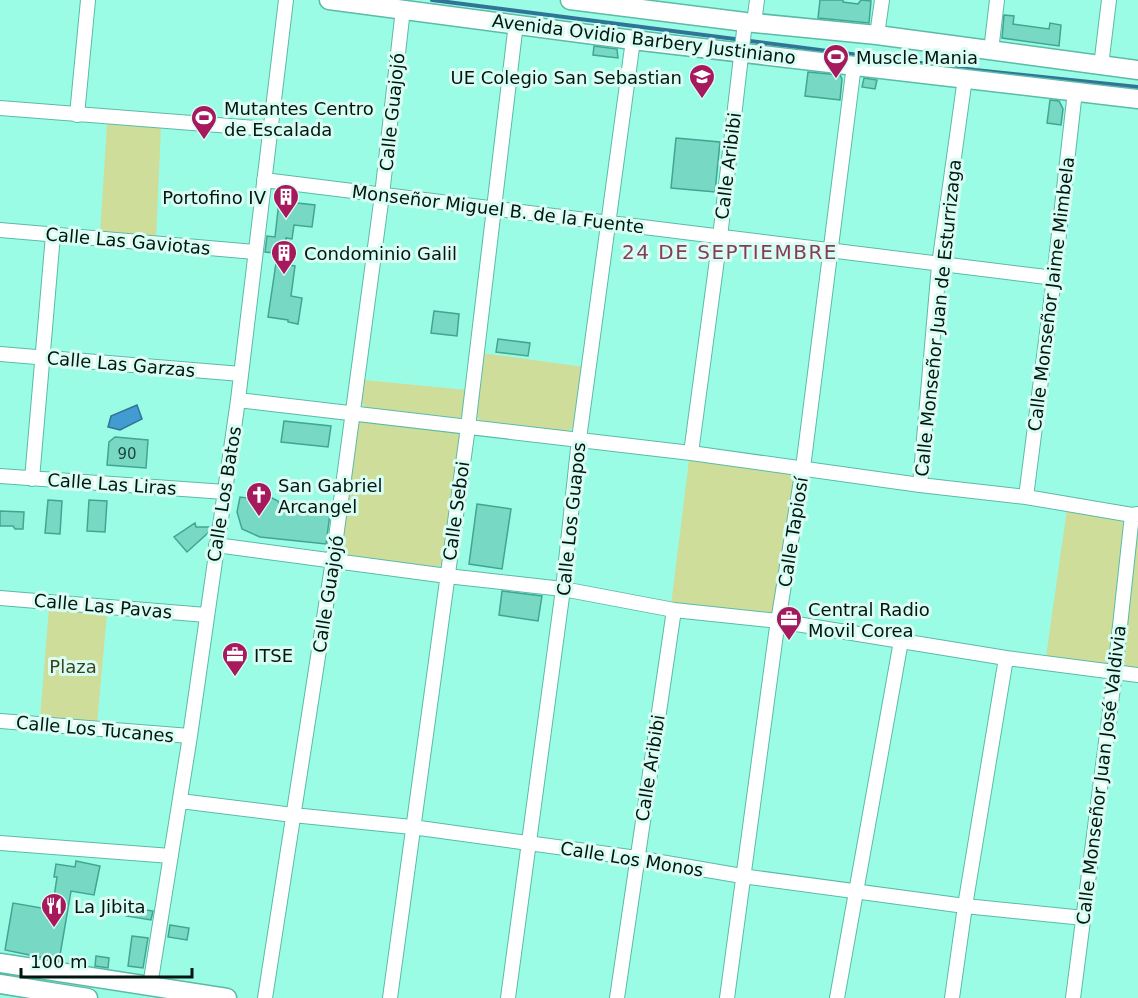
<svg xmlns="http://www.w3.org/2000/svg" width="1138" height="998" viewBox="0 0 1138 998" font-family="'DejaVu Sans',sans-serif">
<rect width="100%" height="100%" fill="#9bfce6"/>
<path fill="#cedd99" d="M 107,124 L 161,128 L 156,238 L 100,234 Z
M 482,353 L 584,367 L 575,425 L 568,432 L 482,423 L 476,416 Z
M 364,380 L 467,390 L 464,415 L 459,418 L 366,408 L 361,402 Z
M 361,421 L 458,431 L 461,442 L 445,561 L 441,566 L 435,567 L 345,556 L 341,552 L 357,425 Z
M 689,460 L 791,474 L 795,481 L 774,616 L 671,605 Z
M 1067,509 L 1118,517 L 1123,524 L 1111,660 L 1107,665 L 1046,657 Z
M 1138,523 L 1138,672 L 1127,671 L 1124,662 L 1134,532 Z
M 49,607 L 107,613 L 97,724 L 40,719 Z"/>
<path fill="#439cd1" stroke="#307497" stroke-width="1.5" d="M 137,405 L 142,419 L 120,430 L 108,427 L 111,416 Z"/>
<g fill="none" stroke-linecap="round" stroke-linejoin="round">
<path stroke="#307497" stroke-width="4" d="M 432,0 L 975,70 L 1138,87"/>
</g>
<path fill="#77d8c3" stroke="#42a592" stroke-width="1.5" d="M 820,0 L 843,0 L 843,2 L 858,4 L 861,0 L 871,1 L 869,23 L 818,18 Z
M 1004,15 L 1014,16 L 1013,24 L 1049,29 L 1050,23 L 1061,25 L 1059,46 L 1002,38 Z
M 594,46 L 617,49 L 618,58 L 593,55 Z
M 808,72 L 840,75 L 842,79 L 840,100 L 805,96 Z
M 864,78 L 877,80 L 875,89 L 862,87 Z
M 1050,100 L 1059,101 L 1063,109 L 1061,125 L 1047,123 Z
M 676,138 L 720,142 L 715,192 L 671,188 Z
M 279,201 L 315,205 L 312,227 L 294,225 L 292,239 L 286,238 L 285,254 L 265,252 L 267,236 L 275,237 Z
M 276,263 L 295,266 L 291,296 L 302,298 L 298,324 L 288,322 L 288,320 L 268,317 Z
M 434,311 L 459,314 L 457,336 L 431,333 Z
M 498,339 L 530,343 L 528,356 L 496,352 Z
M 284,421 L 331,426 L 328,447 L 281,442 Z
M 115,437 L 148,440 L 146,468 L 107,465 L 109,442 Z
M 266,495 L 278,501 L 281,507 L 310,510 L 311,503 L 331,506 L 326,544 L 260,537 L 242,529 L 237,512 L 240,497 L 262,500 Z
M 48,500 L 62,501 L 60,534 L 45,533 Z
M 89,500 L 107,501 L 105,532 L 87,531 Z
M 477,504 L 511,509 L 502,569 L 469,564 Z
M 0,511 L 24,512 L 23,529 L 15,529 L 13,526 L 0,526 Z
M 195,523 L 196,527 L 211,527 L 210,531 L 187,552 L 174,537 Z
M 502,591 L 542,596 L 538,621 L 499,615 Z
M 76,861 L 100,866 L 94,895 L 71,891 L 59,961 L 5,950 L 13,903 L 47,909 L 49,896 L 54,897 L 57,877 L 54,877 L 56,864 L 75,867 Z
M 128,907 L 153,911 L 151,920 L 126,916 Z
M 170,925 L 189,928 L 187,940 L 168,937 Z
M 132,936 L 148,938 L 143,968 L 128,966 Z
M 96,956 L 109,958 L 108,968 L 95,966 Z"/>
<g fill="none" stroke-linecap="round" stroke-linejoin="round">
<defs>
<path id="street" d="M 754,23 L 757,0
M 877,35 L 882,0
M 991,51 L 997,0
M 1101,66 L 1109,0
M 0,108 L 270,129
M 77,115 L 88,0
M 264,180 L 1054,278
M 0,230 L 255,252
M 0,354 L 241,374
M 238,400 L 691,453 L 920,485 L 1026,497 L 1132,515 L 1138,514
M 691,453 L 720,237 L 745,22
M 0,476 L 225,492
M 32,479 L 53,235
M 920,485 L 939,265 L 965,78
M 1026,497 L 1054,278 L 1075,91
M 216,545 L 447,576 L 563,589 L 674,610 L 778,621 L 1006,658 L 1138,675
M 0,598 L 206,615
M 0,721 L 190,736
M 180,801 L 293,815 L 412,827 L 637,858 L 742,876 L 965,906 L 1084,918
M 0,843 L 171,856
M 150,986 L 190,736 L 238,400 L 286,0
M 265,998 L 333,560 L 382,195 L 403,9
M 390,998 L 468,427 L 516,23
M 508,998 L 563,589 L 579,439 L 633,40
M 617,998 L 674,610
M 727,998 L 776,634 L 803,468 L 854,65
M 837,998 L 901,641
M 952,998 L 965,906 L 1006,658
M 1073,998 L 1115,672 L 1132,515"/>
<path id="secondary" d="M 329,0 L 633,40 L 1138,99
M 570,0 L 745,22 L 877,35 L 1138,70
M 0,963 L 227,998
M 0,984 L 88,998"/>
</defs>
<use href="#street" stroke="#5abba7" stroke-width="16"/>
<use href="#secondary" stroke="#5abba7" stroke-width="21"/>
<use href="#street" stroke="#fff" stroke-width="14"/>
<use href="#secondary" stroke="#fff" stroke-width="18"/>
</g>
<defs>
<symbol id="stadium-pin" viewBox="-11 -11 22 30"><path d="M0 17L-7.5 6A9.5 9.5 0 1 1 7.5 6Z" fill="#a6195d" stroke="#d9fdf3"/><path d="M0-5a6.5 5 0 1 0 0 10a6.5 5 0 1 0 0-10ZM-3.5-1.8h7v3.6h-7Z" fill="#fff"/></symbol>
<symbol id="school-pin" viewBox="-11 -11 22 30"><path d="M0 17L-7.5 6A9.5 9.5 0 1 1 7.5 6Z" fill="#a6195d" stroke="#d9fdf3"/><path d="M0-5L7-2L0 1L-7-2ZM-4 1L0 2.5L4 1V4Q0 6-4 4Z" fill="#fff"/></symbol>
<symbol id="building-pin" viewBox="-11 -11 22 30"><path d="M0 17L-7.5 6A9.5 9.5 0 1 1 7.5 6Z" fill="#a6195d" stroke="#d9fdf3"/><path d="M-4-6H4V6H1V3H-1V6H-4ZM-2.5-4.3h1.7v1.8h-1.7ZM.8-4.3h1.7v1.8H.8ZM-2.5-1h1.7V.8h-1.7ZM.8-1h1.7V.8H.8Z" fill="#fff"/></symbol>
<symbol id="church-pin" viewBox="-11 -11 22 30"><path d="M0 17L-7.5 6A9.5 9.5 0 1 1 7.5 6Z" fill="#a6195d" stroke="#d9fdf3"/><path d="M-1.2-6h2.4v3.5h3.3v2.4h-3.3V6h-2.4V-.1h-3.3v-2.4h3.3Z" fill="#fff"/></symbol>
<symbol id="office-pin" viewBox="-11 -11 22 30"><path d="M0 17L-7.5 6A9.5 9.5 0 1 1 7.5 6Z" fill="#a6195d" stroke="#d9fdf3"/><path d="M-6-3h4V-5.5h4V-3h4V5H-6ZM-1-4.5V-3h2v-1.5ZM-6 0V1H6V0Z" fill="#fff"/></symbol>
<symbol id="restaurant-pin" viewBox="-11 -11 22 30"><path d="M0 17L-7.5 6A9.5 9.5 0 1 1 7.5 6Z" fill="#a6195d" stroke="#d9fdf3"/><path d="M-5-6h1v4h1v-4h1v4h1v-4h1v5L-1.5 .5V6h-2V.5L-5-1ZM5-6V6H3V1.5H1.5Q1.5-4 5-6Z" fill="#fff"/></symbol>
</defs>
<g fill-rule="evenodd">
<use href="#stadium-pin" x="821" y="42" width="30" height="40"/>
<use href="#school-pin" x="687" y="62" width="30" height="40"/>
<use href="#stadium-pin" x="189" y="103" width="30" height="40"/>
<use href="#building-pin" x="271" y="182" width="30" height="40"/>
<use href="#building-pin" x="269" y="238" width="30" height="40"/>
<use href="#church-pin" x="244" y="480" width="30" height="40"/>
<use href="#office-pin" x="774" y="604" width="30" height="40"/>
<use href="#office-pin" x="220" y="640" width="30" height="40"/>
<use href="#restaurant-pin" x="39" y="891" width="30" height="40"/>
</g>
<g text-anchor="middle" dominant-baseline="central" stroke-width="6" stroke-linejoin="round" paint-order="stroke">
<g font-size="15" fill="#1f463e">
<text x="127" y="454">90</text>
</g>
<g font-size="18" fill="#021511" stroke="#d9fdf3">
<text transform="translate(644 39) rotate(7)">Avenida Ovidio Barbery Justiniano</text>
<text transform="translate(392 112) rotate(-84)">Calle Guajojó</text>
<text transform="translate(728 166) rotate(-83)">Calle Aribibi</text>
<text transform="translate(498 209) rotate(7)">Monseñor Miguel B. de la Fuente</text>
<text transform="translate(128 241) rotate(5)">Calle Las Gaviotas</text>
<text transform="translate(1051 294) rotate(-83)">Calle Monseñor Jaime Mimbela</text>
<text transform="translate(938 318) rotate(-84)">Calle Monseñor Juan de Esturrizaga</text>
<text transform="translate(121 364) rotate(5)">Calle Las Garzas</text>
<text transform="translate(112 484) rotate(4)">Calle Las Liras</text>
<text transform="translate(224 494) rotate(-81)">Calle Los Batos</text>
<text transform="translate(456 511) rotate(-82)">Calle Seboi</text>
<text transform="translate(571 519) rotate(-84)">Calle Los Guapos</text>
<text transform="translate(793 532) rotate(-81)">Calle Tapiosí</text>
<text transform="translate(328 594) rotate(-81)">Calle Guajojó</text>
<text transform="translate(103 606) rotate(5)">Calle Las Pavas</text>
<text transform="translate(95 729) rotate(5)">Calle Los Tucanes</text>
<text transform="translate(650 768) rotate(-81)">Calle Aribibi</text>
<text transform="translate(1101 775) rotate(-83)">Calle Monseñor Juan José Valdivia</text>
<text transform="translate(632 859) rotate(9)">Calle Los Monos</text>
</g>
<g font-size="18" fill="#021511" stroke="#d9fdf3" text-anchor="start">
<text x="856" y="57">Muscle Mania</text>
<text x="682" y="77" text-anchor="end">UE Colegio San Sebastian</text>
<text x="224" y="108">Mutantes Centro<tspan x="224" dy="21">de Escalada</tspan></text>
<text x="266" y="197" text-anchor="end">Portofino IV</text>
<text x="304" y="253">Condominio Galil</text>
<text x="278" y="485">San Gabriel<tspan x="278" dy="21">Arcangel</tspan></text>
<text x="808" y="609">Central Radio<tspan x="808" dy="21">Movil Corea</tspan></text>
<text x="254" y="655">ITSE</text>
<text x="74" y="906">La Jibita</text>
</g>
<g font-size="18" fill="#3b421c" stroke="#d9fdf3">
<text x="73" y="666">Plaza</text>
</g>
<g font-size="20" letter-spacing="1.5" fill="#833d57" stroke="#d9fdf3">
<text x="730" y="252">24 DE SEPTIEMBRE</text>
</g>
</g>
<path d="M21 968v9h171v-9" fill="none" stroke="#021511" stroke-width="3"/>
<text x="30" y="968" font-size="18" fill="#021511" stroke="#d9fdf3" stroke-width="4.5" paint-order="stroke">100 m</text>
</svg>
